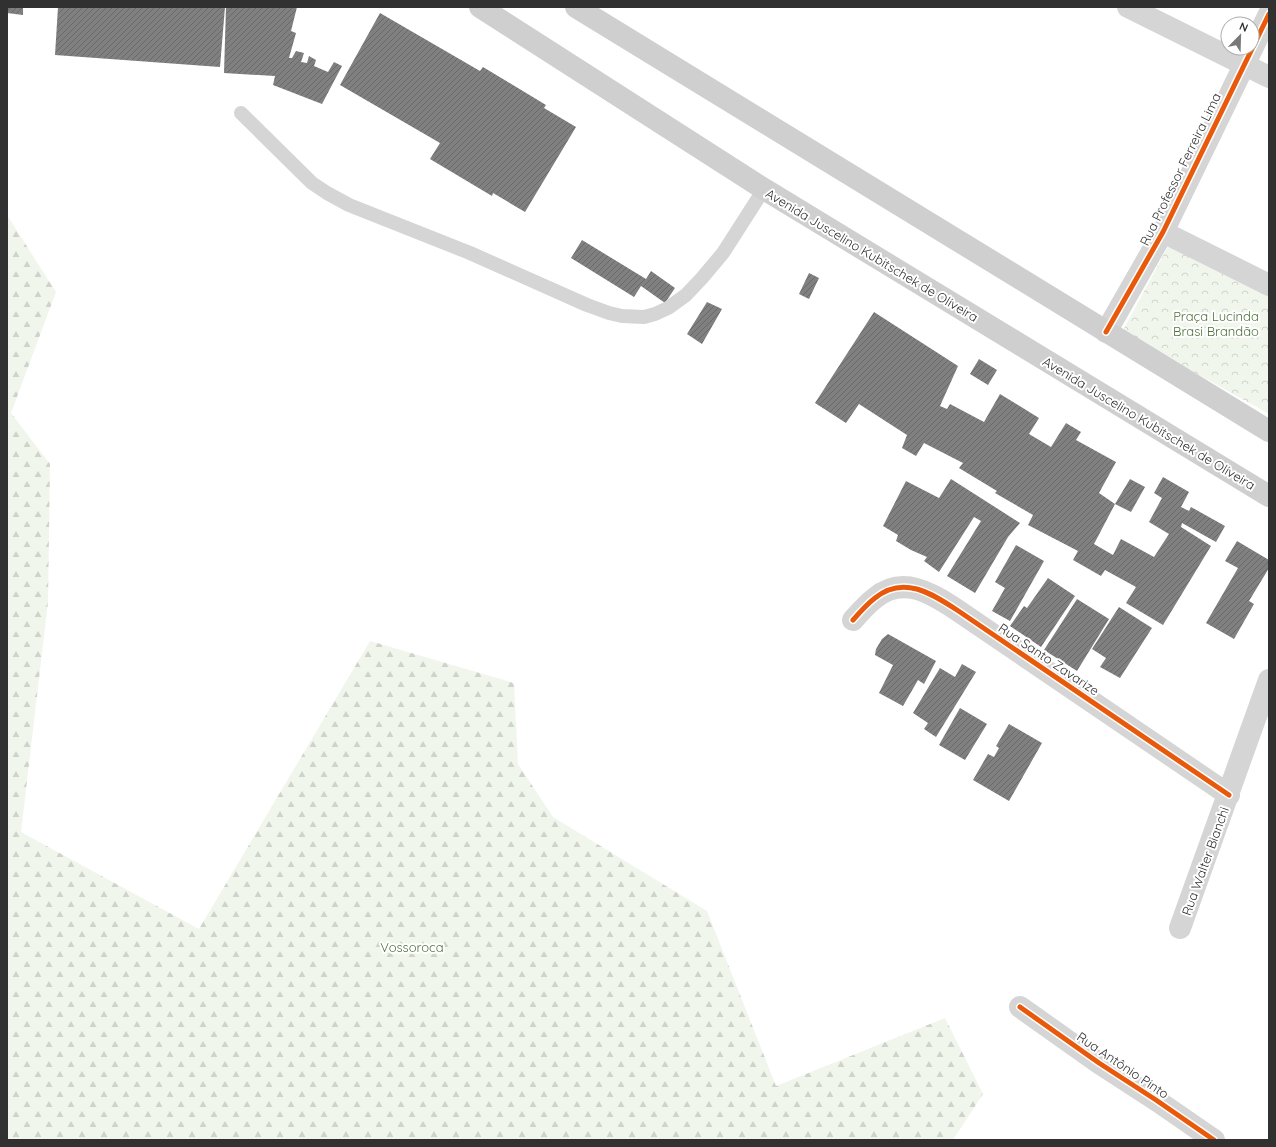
<svg xmlns="http://www.w3.org/2000/svg" width="1276" height="1147" viewBox="0 0 1276 1147" font-family="Quicksand,sans-serif">
<defs>
<pattern id="forest-firs" width="22" height="20" patternUnits="userSpaceOnUse"><rect width="22" height="20" fill="#f1f6ed"/><path d="M5 1l3.5 6h-7zM16 11l3.5 6h-7z" fill="#cfd3cc"/></pattern>
<pattern id="park-crowns" width="20" height="18" patternUnits="userSpaceOnUse"><rect width="20" height="18" fill="#f1f6ed"/><path d="M2 6a3 3 0 1 1 6 0M12 15a3 3 0 1 1 6 0" fill="none" stroke="#cfd3cc"/></pattern>
<pattern id="building-hatch" width="6" height="6" patternUnits="userSpaceOnUse"><rect width="6" height="6" fill="#808080"/><path d="M-1 1l2-2M0 6l6-6M5 7l2-2" fill="none" stroke="#696969"/></pattern>
</defs>
<rect width="100%" height="100%" fill="#fff"/>
<path fill="url(#forest-firs)" d="M 7,215 L 56,292 L 11,413 L 50,464 L 48,602 L 21,832 L 199,929 L 370,641 L 514,683 L 518,764 L 553,817 L 707,911 L 776,1086 L 945,1018 L 983,1094 L 953,1140 L 7,1140 Z"/>
<path fill="url(#park-crowns)" d="M 1171,241 L 1269,291 L 1269,414 L 1122,332 Z"/>
<path fill="url(#building-hatch)" d="M 7,7 L 23,7 L 23,15 L 7,13 Z
M 58,7 L 225,7 L 220,67 L 55,55 Z
M 226,7 L 297,7 L 291,31 L 296,33 L 289,58 L 292,58 L 296,51 L 304,53 L 301,62 L 307,63 L 309,56 L 316,60 L 314,66 L 328,72 L 334,62 L 342,66 L 322,104 L 273,85 L 275,76 L 224,73 Z
M 380,13 L 480,71 L 483,67 L 546,105 L 544,108 L 576,127 L 525,212 L 493,193 L 492,196 L 430,159 L 440,143 L 340,85 Z
M 582,240 L 646,279 L 651,271 L 675,288 L 665,303 L 641,286 L 634,297 L 571,258 Z
M 809,273 L 819,278 L 809,299 L 799,294 Z
M 707,302 L 722,309 L 702,344 L 687,334 Z
M 874,312 L 958,366 L 940,406 L 947,409 L 950,404 L 984,422 L 1000,394 L 1039,418 L 1029,434 L 1051,447 L 1066,423 L 1081,432 L 1076,440 L 1116,462 L 1099,493 L 1115,504 L 1094,544 L 1113,555 L 1121,539 L 1154,557 L 1169,534 L 1149,522 L 1162,498 L 1154,493 L 1163,477 L 1189,492 L 1181,507 L 1189,511 L 1191,507 L 1225,526 L 1216,542 L 1182,523 L 1181,527 L 1211,546 L 1163,625 L 1126,603 L 1136,587 L 1105,570 L 1101,576 L 1073,560 L 1078,551 L 1028,525 L 1033,515 L 995,493 L 997,491 L 959,468 L 963,463 L 924,443 L 916,456 L 902,448 L 907,435 L 859,404 L 846,423 L 815,403 Z
M 979,359 L 997,370 L 988,385 L 970,374 Z
M 951,479 L 1020,523 L 1008,537 L 975,593 L 947,576 L 981,521 L 974,517 L 939,572 L 924,561 L 927,557 L 911,550 L 896,541 L 898,535 L 883,526 L 906,481 L 939,498 Z
M 1130,479 L 1145,487 L 1131,512 L 1115,504 Z
M 1237,541 L 1269,560 L 1269,568 L 1249,601 L 1254,604 L 1234,639 L 1206,623 L 1238,568 L 1225,561 Z
M 1016,545 L 1044,561 L 1010,621 L 992,611 L 1005,588 L 995,582 Z
M 1048,578 L 1075,596 L 1041,647 L 1010,626 L 1024,606 L 1027,608 Z
M 1077,599 L 1109,619 L 1077,671 L 1044,650 Z
M 1119,607 L 1152,628 L 1120,678 L 1100,667 L 1106,658 L 1092,649 Z
M 888,634 L 936,661 L 924,684 L 918,680 L 903,706 L 879,693 L 893,665 L 875,655 L 876,649 L 882,639 Z
M 962,664 L 976,672 L 936,737 L 924,729 L 928,723 L 913,713 L 940,668 L 955,677 Z
M 960,708 L 987,724 L 965,760 L 939,745 Z
M 1009,724 L 1042,743 L 1009,801 L 973,780 L 988,754 L 994,757 L 999,748 L 996,746 Z"/>
<g fill="none" stroke-linecap="round" stroke-linejoin="round">
<path stroke="#d5d5d5" stroke-width="14" d="M 241,113 L 312,183 L 327,193 L 349,205 L 470,253 L 587,305 L 609,313 L 622,316 L 644,317 L 655,314 L 668,308 L 686,295 L 702,278 L 723,253 L 764,189"/>
<path stroke="#d5d5d5" stroke-width="22" d="M 1128,7 L 1269,77
M 1163,232 L 1269,285
M 1106,332 L 1163,232 L 1269,14
M 853,620 C 860,612 867,604 875,598 C 903,575 931,593 957,610 L 1229,795
M 1180,928 L 1269,680
M 1020,1007 L 1099,1063 L 1156,1100 L 1214,1140"/>
<path stroke="#cfcfcf" stroke-width="22" d="M 480,7 L 764,189 L 1269,496
M 576,7 L 1269,431"/>
<defs>
<path id="cycleway" d="M 1106,332 L 1163,232 L 1269,14
M 853,620 C 860,612 867,604 875,598 C 903,575 931,593 957,610 L 1229,795
M 1020,1007 L 1099,1063 L 1156,1100 L 1214,1140"/>
</defs>
<use href="#cycleway" stroke="#fff" stroke-width="8"/>
<use href="#cycleway" stroke="#e8590c" stroke-width="5"/>
</g>
<g text-anchor="middle" dominant-baseline="central" stroke-width="4" stroke-linejoin="round" paint-order="stroke">
<g font-size="13" fill="#313131" stroke="#fff">
<text transform="translate(1180 169) rotate(-64)">Rua Professor Ferreira Lima</text>
<text transform="translate(872 255) rotate(31)">Avenida Juscelino Kubitschek de Oliveira</text>
<text transform="translate(1149 423) rotate(31)">Avenida Juscelino Kubitschek de Oliveira</text>
<text transform="translate(1049 659) rotate(34)">Rua Santo Zavarize</text>
<text transform="translate(1205 861) rotate(-70)">Rua Walter Bianchi</text>
<text transform="translate(1123 1065) rotate(34)">Rua Antônio Pinto</text>
</g>
<g font-size="13" fill="#4f6f3c" stroke="#fff">
<text x="1216" y="316">Praça Lucinda<tspan x="1216" dy="15">Brasi Brandão</tspan></text>
<text x="412" y="947">Vossoroca</text>
</g>
</g>
<rect width="1276" height="1147" fill="none" stroke="#313131" stroke-width="16"/>
<g transform="translate(1240 36) rotate(23)"><circle r="19" fill="#ffffff" stroke="#adadad"/>
<path d="M0-3L7 15L0 10L-7 15Z" fill="#797979"/>
<text y="-6" font-size="11" font-weight="bold" text-anchor="middle" fill="#313131">N</text>
</g>
</svg>
